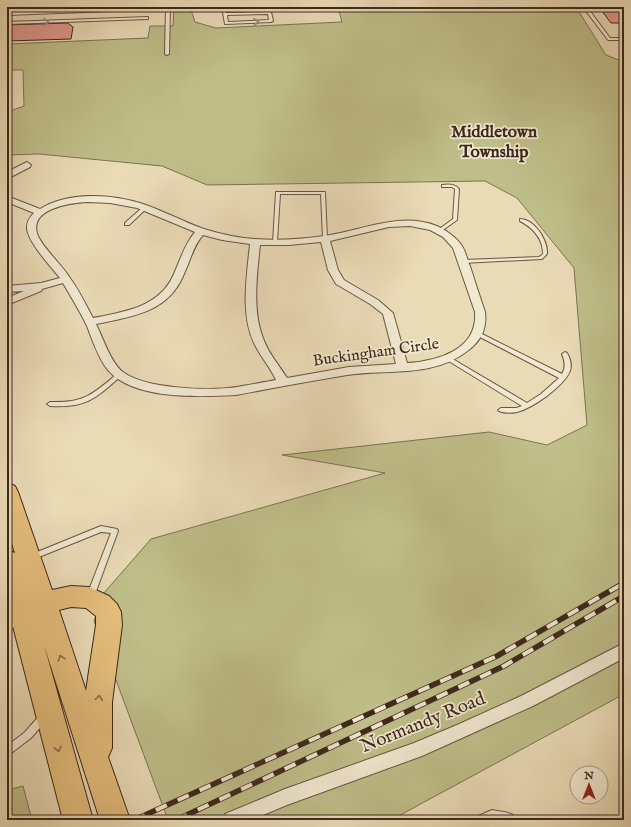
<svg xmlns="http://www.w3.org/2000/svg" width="631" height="827" viewBox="0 0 631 827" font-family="'IM FELL English',serif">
<rect width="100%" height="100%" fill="#eadbb7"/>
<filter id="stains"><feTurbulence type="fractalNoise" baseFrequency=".005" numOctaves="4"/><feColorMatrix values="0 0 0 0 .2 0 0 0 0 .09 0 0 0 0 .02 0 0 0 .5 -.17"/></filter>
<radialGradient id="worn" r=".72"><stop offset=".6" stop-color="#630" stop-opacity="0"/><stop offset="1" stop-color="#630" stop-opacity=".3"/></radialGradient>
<path fill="#bfbe89" stroke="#7e7352" d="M 174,7 L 190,7 L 195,22 L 216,28 L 342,22 L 338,7 L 576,7 L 606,55 L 624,62 L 624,694 L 391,820 L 168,820 L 94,621 L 103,594 L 151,539 L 385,473 L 282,455 L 489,432 L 547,445 L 587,425 L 574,268 L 517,198 L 485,181 L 207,185 L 162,166 L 39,154 L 7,155 L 7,112 L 24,106 L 23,70 L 7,70 L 7,44 L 148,38 L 150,26 L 173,26 Z
M 23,786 L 32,820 L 7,820 L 7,790 Z"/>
<path fill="#df988c" stroke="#3e281c" d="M 599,7 L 624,7 L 624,23 L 611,23 Z
M 68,23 L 73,27 L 71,39 L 7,41 L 7,25 Z"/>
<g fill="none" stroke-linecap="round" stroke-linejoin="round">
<defs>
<path id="lane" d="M 166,7 L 170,7 L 169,54 L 167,55 L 165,54 Z
M 222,7 L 226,7 L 226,13 L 271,12 L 273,21 L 271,22 L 225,24 ZM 268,14 L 269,20 L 228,22 L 227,15 Z
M 583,7 L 587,7 L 610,38 L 624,38 L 624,40 L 608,40 Z
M 148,17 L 148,19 L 147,19 L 7,24 L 7,22 Z
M 442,185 C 449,184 455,184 459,189 L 457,220 L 440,232 L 438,231 L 438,230 L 453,219 L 455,189 L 452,187 L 442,187 Z
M 276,192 L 325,192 L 327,239 L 327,240 L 323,240 L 323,239 L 321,194 L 280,194 L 277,242 L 277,243 L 273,243 L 273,242 Z
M 143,207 L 147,207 L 147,208 L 129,225 L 125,225 L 125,223 Z
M 520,219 C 535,219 548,241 547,254 L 542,259 L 462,263 L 461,262 L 464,260 L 539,257 L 543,254 C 543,238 533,228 520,221 Z
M 478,332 L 562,374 C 566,368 565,361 562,354 L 565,352 L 567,353 C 570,358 572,365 570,371 C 564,386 533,408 517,412 C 512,413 504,413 499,411 L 498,410 L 501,408 L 516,408 L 522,406 L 447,360 L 446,359 L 447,358 L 451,358 L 527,403 L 541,394 L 559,378 L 476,335 L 475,334 Z
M 119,373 L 121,374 L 122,375 L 121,376 C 95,399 86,408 50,406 L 47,404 L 50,402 C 84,403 92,395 117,374 Z
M 101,526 L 117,529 L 118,531 L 94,597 L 91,598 L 88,597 L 87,595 L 111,533 L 101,532 L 34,559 L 32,560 L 30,559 L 29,557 L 30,555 Z
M 42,715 L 45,716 L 46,719 L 45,722 L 31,738 L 10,754 L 7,755 L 7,746 L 25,732 L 39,716 Z
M 492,810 C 500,812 513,811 517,820 L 500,820 L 492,818 L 489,820 L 475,820 L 476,817 Z"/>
<path id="street" d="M 110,7 L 166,7 L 163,9 L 7,15 L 7,11 Z
M 27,162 L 31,165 L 30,167 L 7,179 L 7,172 Z
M 7,196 L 40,209 C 69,191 112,194 143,204 C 164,211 184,222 204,229 C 220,234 238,238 255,239 C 277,241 302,239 324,236 C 362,231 399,211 437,226 C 446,230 457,238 462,246 C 466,252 467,260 470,266 C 475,282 480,297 485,312 C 487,328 482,339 470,349 C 435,378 389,369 347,375 C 310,381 273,388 236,395 C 200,397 133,400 108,370 C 99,360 92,339 87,326 C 80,311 71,297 63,283 L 42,289 L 41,291 L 7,305 L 7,298 L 24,291 L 7,292 L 7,286 L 41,283 L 60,278 C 51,267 26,240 27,227 C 27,221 30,217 34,213 L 7,202 ZM 87,202 L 110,203 L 137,208 L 195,232 C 184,245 180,261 173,276 C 159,307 124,312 93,318 C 86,305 79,290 70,278 C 62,265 44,249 38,236 C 27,209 69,203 87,202 ZM 410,226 L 430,230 L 443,237 L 453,248 L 475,312 C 478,350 437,361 407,363 L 393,313 L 378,300 L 344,280 L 338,270 L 330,241 L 389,227 ZM 203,235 L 222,240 L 250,244 C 247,275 240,314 254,343 C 260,356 270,367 276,380 C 263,382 250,385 237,387 C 209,391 145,389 123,372 C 111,363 103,338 96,324 C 131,317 168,312 183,276 C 190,262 193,246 203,235 ZM 321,242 L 328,270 L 336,284 L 370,304 L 383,314 L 396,364 L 349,367 L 287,378 C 279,365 268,353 263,338 C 252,310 257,274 260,245 L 289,245 Z
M 26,610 L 31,612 L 33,616 L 31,620 L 7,630 L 7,617 Z
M 624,643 L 624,658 L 533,706 L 422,756 L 287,805 L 251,820 L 222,820 L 225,814 L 285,789 L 414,743 L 457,725 L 521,696 Z"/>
<path id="highway" d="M 7,483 L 15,486 L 18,492 L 52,590 L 71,586 L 89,587 L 109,596 L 117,604 L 121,612 L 122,625 L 112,702 L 112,748 L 108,757 L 130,820 L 100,820 L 44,645 L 93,820 L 63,820 L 7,603 L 7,550 L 15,553 L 7,528 ZM 71,607 L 86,608 L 96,616 L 96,625 L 86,691 L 59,610 Z"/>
</defs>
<use href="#lane" stroke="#695543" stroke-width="2"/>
<use href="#street" stroke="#695543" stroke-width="2"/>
<use href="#highway" stroke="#3e281c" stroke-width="2"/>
<use href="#lane" fill="#f1e8d0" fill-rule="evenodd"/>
<use href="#street" fill="#f1e8d0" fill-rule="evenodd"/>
<use href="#highway" fill="#e5be7c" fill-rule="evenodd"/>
<defs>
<path id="rail" d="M 134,820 L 497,656 L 624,583
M 176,820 L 504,666 L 624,596"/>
</defs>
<use href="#rail" stroke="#3e281c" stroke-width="5.5"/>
<use href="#rail" stroke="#f1e8d0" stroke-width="4" stroke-dasharray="12" stroke-linecap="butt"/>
</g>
<defs><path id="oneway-chevron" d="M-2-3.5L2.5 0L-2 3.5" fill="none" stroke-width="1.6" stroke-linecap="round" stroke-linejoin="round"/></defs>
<g stroke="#988876">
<use href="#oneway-chevron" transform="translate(46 22) rotate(-2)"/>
<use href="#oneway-chevron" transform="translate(256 22) rotate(-3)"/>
</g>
<g stroke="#896c47">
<use href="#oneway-chevron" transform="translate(61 658) rotate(-108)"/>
<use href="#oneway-chevron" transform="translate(99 698) rotate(-82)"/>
<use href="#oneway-chevron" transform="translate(58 749) rotate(76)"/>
</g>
<g text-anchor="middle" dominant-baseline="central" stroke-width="3.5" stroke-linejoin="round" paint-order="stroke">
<g font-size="16" fill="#3e281c" stroke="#f1e8d0">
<text transform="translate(376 353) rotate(-8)">Buckingham Circle</text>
</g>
<g font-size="17" font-weight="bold" fill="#3e281c" stroke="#f1e8d0">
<text x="494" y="132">Middletown<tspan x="494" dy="20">Township</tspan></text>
</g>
<g font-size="19" fill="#3e281c" stroke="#f1e8d0">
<text transform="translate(423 723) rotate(-22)">Normandy Road</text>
</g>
</g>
<rect width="631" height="827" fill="none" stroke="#eadbb7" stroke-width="24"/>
<rect x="8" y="8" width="615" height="811" fill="none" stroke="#3e281c" stroke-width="2"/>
<rect x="12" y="12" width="607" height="803" fill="none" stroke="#3e281c"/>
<g transform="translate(589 785)"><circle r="19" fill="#f1e8d0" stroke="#a99b88"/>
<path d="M0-3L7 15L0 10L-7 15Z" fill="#8f2418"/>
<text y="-6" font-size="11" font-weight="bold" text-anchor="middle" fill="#3e281c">N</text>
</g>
<rect width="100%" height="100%" filter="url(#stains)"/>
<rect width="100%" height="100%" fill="url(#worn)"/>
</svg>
